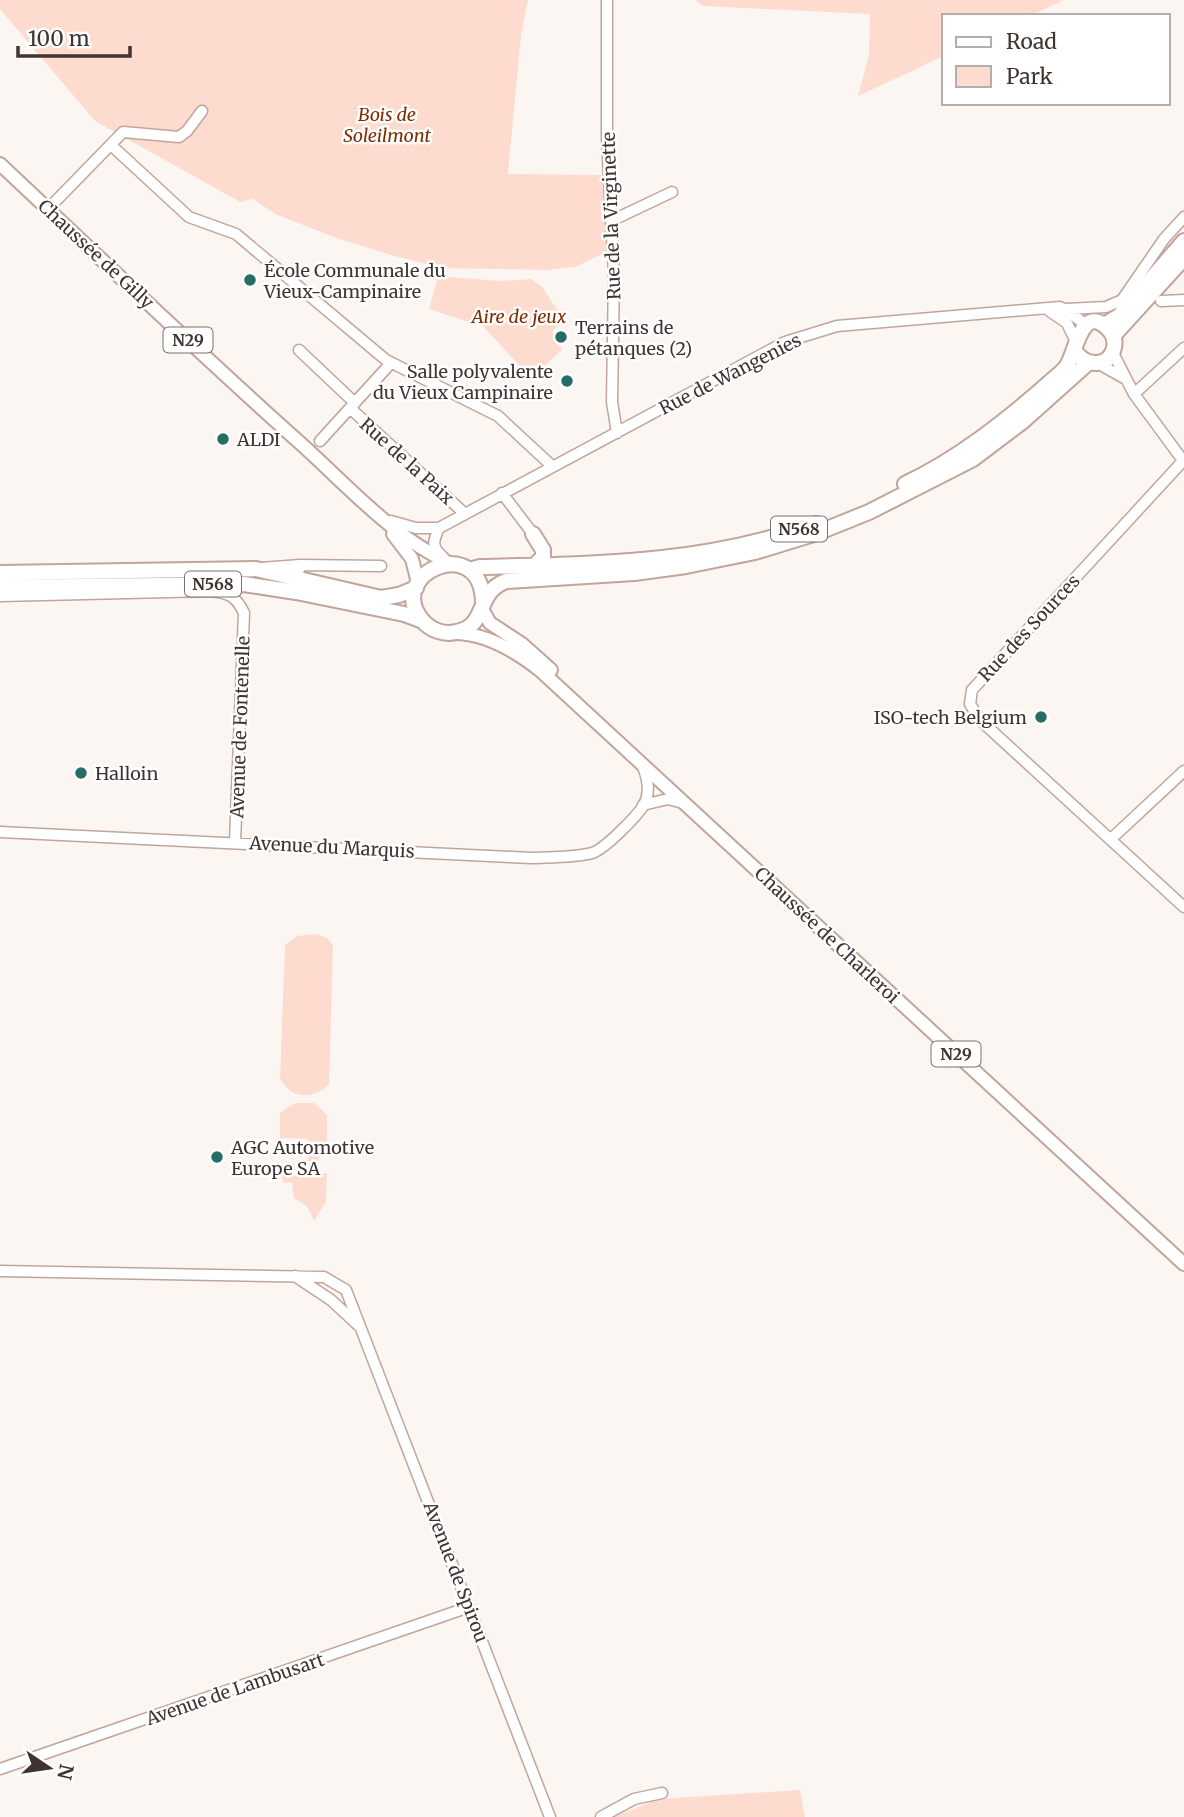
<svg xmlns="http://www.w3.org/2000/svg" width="1184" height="1817" viewBox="0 0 1184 1817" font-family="Merriweather,serif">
<rect width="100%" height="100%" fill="#fcf6f3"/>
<path fill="#fddbce" d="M 0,0 L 528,0 L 521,35 L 508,174 L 604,175 L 610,250 L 575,267 L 546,270 L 441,268 L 395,256 L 339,239 L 275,214 L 253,199 L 240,202 L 95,121 L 0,9 Z
M 695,0 L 1064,0 L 1030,16 L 944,16 L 944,56 L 858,96 L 869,55 L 870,14 L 704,6 Z
M 438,276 L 500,281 L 531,279 L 542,287 L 565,321 L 552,331 L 562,350 L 534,375 L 525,372 L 484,327 L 429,309 Z
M 316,934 L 327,938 L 333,945 L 329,1085 C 312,1099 292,1100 280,1079 L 285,945 L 297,936 Z
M 295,1103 L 314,1103 L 327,1115 L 327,1149 L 318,1160 L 308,1162 L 308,1139 L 280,1138 L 280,1113 Z
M 308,1173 L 327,1173 L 326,1202 L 314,1221 L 307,1206 L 294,1198 L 292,1182 L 283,1183 L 282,1175 L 306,1176 Z
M 800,1790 L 805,1817 L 614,1817 L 658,1799 Z"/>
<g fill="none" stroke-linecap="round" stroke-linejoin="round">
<defs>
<path id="minor" d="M 607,0 L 607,138 L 614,275 L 612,402 L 617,433
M 111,145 L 189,217 L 236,234 L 386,360 L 498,416 L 552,466
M 48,209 L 123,132 L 179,137 L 187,131 L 202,111
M 613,220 L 672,192
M 1161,301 L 1184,300
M 1066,309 L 1106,307 L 1122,300 L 1164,239 L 1184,217
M 1048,310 L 1067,323 L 1075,340
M 299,350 L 355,403
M 1113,353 L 1134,394 L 1184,462
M 1099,364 L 1124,378
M 1134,394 L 1184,348
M 350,408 L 464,513
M 320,441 L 391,363
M 1183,461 L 972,690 L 970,704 L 980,720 L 1184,907
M 502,493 L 533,534
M 389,522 L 391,521 L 416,528 L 439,528 L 785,342 L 837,326 L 1060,307 C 1072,312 1076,319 1087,325
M 439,528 C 433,541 431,547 443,557
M 300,565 L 381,566
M 261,568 L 300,565 L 299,570
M 0,596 L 211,591 C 229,593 236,596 244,613 L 235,842
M 643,805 L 668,799 L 683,803
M 0,832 L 531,858 C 550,857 573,858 592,853 C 605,849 636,817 644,805 C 650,793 648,779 643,767
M 1111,839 L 1184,771
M 0,1271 L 324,1277 L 346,1290 L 550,1817
M 295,1276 L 331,1300 L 358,1325
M 0,1769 L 469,1607
M 601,1817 L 634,1799 L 662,1793"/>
<path id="major" d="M 0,164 C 99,257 197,351 299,442 C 347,485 391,536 451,564
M 393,534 L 412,559 L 418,583
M 482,609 L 490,623 L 522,644 L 551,670
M 457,633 C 488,634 517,652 541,671 L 1184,1264"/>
<path id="highway" d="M 1104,325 L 1119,316 L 1184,241
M 1114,335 L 1184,258
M 905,484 C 958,459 1006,421 1050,382 C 1055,377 1062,373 1066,367 C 1076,355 1081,299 1110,331 C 1115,337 1116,343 1113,351 C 1106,369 1084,365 1075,351
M 533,534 L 543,550 L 543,557 L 534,566
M 469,570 L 480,567 C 598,564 702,564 816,524
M 0,573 L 256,569 L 381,598 L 399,595 L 416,588
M 0,587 L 244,584 L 296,592 L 404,614 L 423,621
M 483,602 C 481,531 384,574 422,620 C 430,630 444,635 456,632 C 489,626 474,593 506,581 L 634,573 L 686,566 L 755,552 L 817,533 L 869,512 L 973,459 L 1022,422 L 1088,363"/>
</defs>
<use href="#minor" stroke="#c1a59b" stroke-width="13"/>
<use href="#major" stroke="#c1a59b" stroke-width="16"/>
<use href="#highway" stroke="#c1a59b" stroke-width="18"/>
<use href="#minor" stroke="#fff" stroke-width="10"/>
<use href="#major" stroke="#fff" stroke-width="12"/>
<use href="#highway" stroke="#fff" stroke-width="14"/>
</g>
<g fill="#266d63" stroke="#fff" stroke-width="2.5">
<circle cx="250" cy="280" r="7"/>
<circle cx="561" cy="337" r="7"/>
<circle cx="567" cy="381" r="7"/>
<circle cx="223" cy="439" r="7"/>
<circle cx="1041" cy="717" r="7"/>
<circle cx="81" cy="773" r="7"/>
<circle cx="217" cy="1157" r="7"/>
</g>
<g text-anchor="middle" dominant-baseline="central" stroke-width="5" stroke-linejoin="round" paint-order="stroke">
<g fill="#fff" stroke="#79716e" stroke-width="2">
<rect x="163.5" y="327.5" width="49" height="25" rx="5"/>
<rect x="771" y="516.5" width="56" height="25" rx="5"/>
<rect x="185" y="571.5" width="56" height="25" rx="5"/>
<rect x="931.5" y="1041.5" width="49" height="25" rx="5"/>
</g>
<g font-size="16" font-weight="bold" fill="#403430">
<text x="188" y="340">N29</text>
<text x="799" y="529">N568</text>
<text x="213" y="584">N568</text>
<text x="956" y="1054">N29</text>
</g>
<g font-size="18" font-style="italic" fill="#7f2c00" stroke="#fff">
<text x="387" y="114">Bois de<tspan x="387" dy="21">Soleilmont</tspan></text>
<text x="519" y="316">Aire de jeux</text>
</g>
<g font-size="18" fill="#403430" stroke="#fff">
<text transform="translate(611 216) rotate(-92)">Rue de la Virginette</text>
<text transform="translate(96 254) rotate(43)">Chaussée de Gilly</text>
<text transform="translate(730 374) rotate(-27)">Rue de Wangenies</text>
<text transform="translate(407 461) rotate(42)">Rue de la Paix</text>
<text transform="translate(1029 628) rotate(-47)">Rue des Sources</text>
<text transform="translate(240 727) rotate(-88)">Avenue de Fontenelle</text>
<text transform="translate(332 847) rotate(3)">Avenue du Marquis</text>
<text transform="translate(827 935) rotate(43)">Chaussée de Charleroi</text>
<text transform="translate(456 1572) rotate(69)">Avenue de Spirou</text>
<text transform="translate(235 1689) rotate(-19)">Avenue de Lambusart</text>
</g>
<g font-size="18" fill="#403430" stroke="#fff" text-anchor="start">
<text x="264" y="270">École Communale du<tspan x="264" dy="21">Vieux-Campinaire</tspan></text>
<text x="575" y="327">Terrains de<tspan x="575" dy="21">pétanques (2)</tspan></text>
<text x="553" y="371" text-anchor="end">Salle polyvalente<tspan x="553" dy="21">du Vieux Campinaire</tspan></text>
<text x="237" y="439">ALDI</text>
<text x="1027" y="717" text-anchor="end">ISO-tech Belgium</text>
<text x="95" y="773">Halloin</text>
<text x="231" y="1147">AGC Automotive<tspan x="231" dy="21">Europe SA</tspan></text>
</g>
</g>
<rect x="942" y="14" width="228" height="91" fill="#ffffff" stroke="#b3aeac" stroke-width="2"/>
<rect x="956" y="37" width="35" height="10" fill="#ffffff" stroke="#b3aeac" stroke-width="2"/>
<text x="1006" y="49" font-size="21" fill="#403430">Road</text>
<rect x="956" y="66" width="35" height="21" fill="#fddbce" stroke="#b3aeac" stroke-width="2"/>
<text x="1006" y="84" font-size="21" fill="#403430">Park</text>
<g transform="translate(49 1768) rotate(103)" stroke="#ffffff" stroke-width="5" paint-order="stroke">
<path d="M0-5L12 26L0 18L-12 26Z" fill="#403430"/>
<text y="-10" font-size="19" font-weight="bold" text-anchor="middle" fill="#403430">N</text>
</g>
<path d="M18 46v10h112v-10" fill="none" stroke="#403430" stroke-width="3.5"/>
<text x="28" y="46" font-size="21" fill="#403430" stroke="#ffffff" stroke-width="5" paint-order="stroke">100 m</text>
</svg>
